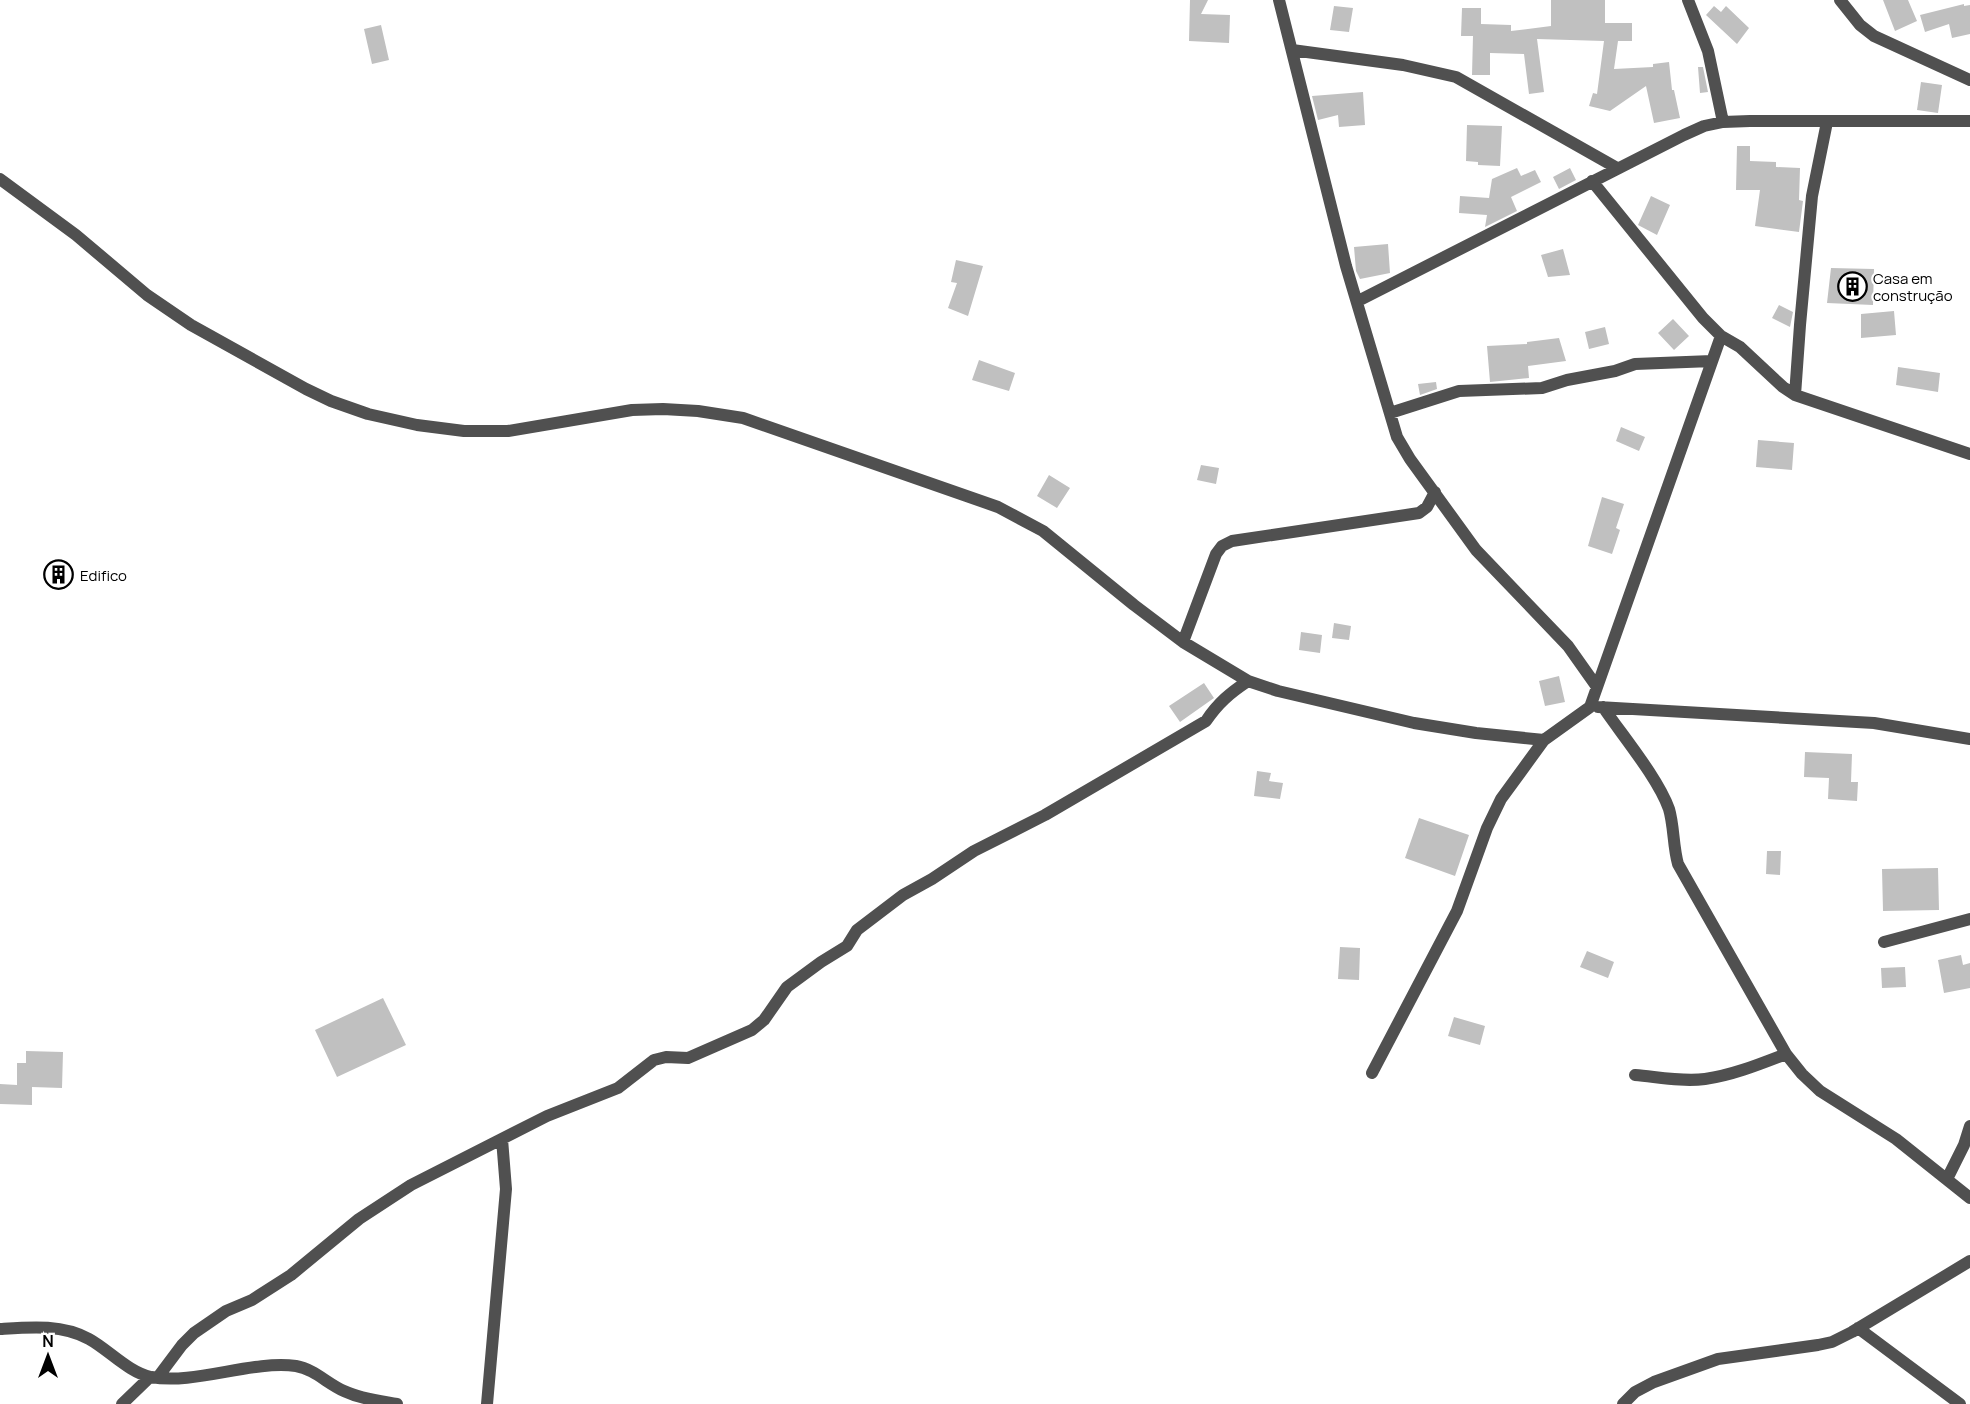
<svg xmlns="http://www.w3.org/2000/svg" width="1970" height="1404" viewBox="0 0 1970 1404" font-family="Manrope,sans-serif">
<rect width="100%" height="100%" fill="#fff"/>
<path fill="#c0c0c0" d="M 1190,0 L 1208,0 L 1201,14 L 1230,15 L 1229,43 L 1189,41 Z
M 1551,0 L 1605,0 L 1605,23 L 1632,23 L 1632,41 L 1618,41 L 1614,69 L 1653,67 L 1653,64 L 1669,62 L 1672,90 L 1674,90 L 1680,118 L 1654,123 L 1646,86 L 1610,111 L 1589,106 L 1593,93 L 1597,94 L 1604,41 L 1537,39 L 1544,92 L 1529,94 L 1524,54 L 1490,53 L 1490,75 L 1472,75 L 1473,36 L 1461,36 L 1462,8 L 1481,8 L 1481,24 L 1511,25 L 1511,31 L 1551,26 Z
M 1883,0 L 1908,0 L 1917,21 L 1895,31 Z
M 1964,4 L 1964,6 L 1970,5 L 1970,34 L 1952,38 L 1949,24 L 1925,32 L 1920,15 Z
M 1334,6 L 1353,8 L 1349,32 L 1330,30 Z
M 1714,6 L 1721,12 L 1726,6 L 1749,28 L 1737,44 L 1706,15 Z
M 381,25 L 389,60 L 372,64 L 364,29 Z
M 1698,67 L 1703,67 L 1708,92 L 1700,93 Z
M 1921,82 L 1942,85 L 1938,113 L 1917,110 Z
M 1363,92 L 1365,125 L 1339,127 L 1338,115 L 1318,120 L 1312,96 Z
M 1467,125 L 1502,126 L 1500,166 L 1478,165 L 1478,162 L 1466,161 Z
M 1737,146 L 1750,146 L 1750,161 L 1776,162 L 1776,167 L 1800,168 L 1799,200 L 1803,201 L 1799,232 L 1755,226 L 1760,190 L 1736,190 Z
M 1517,168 L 1521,176 L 1535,170 L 1541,182 L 1511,197 L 1517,211 L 1485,227 L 1487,215 L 1459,213 L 1460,196 L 1489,198 L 1492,179 Z
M 1570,168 L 1576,180 L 1559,189 L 1553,177 Z
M 1651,196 L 1670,205 L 1657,235 L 1638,225 Z
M 1388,244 L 1390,273 L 1360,279 L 1356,271 L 1354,247 Z
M 1563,249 L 1570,275 L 1548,277 L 1541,255 Z
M 956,260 L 983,266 L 968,316 L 948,308 L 957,283 L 951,282 Z
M 1831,268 L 1874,269 L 1873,305 L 1827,303 Z
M 1779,305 L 1793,312 L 1790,327 L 1772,318 Z
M 1894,311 L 1896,335 L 1861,338 L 1861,314 Z
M 1673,319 L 1689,336 L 1674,350 L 1658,333 Z
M 1605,327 L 1609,344 L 1589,349 L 1585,332 Z
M 1559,338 L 1566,361 L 1528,366 L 1529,378 L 1490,382 L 1487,346 L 1527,344 L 1527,342 Z
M 979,360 L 1015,373 L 1009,391 L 972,380 Z
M 1898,367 L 1940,373 L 1938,392 L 1896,385 Z
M 1436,382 L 1437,389 L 1420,395 L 1418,384 Z
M 1621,427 L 1645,437 L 1639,451 L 1616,441 Z
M 1758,440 L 1794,443 L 1792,470 L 1756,467 Z
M 1201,465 L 1219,468 L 1216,484 L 1197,480 Z
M 1049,475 L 1070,488 L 1057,508 L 1037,496 Z
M 1602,497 L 1624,504 L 1616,528 L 1620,530 L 1612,554 L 1588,546 Z
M 1334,623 L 1351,626 L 1349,640 L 1332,638 Z
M 1301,632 L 1322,635 L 1320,653 L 1299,650 Z
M 1559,676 L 1565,702 L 1545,706 L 1539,681 Z
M 1204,683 L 1214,698 L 1180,722 L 1169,706 Z
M 1805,752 L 1852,754 L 1851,782 L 1858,782 L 1857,801 L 1828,799 L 1829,778 L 1804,777 Z
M 1257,771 L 1271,773 L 1269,781 L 1283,783 L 1280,799 L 1254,796 Z
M 1419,818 L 1469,835 L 1455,876 L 1405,858 Z
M 1767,851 L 1781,851 L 1780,875 L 1766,874 Z
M 1938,868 L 1939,910 L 1883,911 L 1882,869 Z
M 1340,947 L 1360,948 L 1359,980 L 1338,979 Z
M 1587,951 L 1614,962 L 1608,978 L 1580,967 Z
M 1961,955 L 1963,965 L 1970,963 L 1970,988 L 1944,993 L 1938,960 Z
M 1905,967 L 1906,987 L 1882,988 L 1881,968 Z
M 383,998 L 406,1045 L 337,1077 L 315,1030 Z
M 1454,1017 L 1485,1026 L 1480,1045 L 1448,1036 Z
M 26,1051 L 63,1052 L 62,1088 L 32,1087 L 32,1105 L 0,1104 L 0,1084 L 17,1085 L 17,1063 L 26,1063 Z"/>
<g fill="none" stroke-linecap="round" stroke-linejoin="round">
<path stroke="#505050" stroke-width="12" d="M 1279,0 L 1346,266 L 1397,437 L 1410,459 L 1476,550 L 1568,646 L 1597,687
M 1688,0 L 1708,51 L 1723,122
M 1840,0 L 1860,25 L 1874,36 L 1970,80
M 1292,50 L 1403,65 L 1456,77 L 1617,168
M 0,179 L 76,235 L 147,295 L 191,325 L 306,389 L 331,401 L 368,414 L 417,425 L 464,431 L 508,431 L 632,410 L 663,409 L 698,411 L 743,418 L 998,507 L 1043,531 L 1134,605 L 1183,642 L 1248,681 L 1278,691 L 1414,723 L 1476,733 L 1544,740
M 1592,181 L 1703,318 L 1721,336 L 1740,347 L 1783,387 L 1795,395 L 1970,454
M 1358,301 L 1684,135 L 1704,126 L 1723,122 L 1750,121 L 1970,121
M 1795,395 L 1800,325 L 1812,196 L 1827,122
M 1390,413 L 1459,391 L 1542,388 L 1567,380 L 1615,371 L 1635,364 L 1712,361
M 1183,642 L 1216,554 L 1222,546 L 1232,541 L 1419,513 L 1427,507 L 1435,492
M 1598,707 L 1874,723 L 1970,739
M 1603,707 C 1622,735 1658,778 1669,809 C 1674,826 1673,846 1678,864 L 1786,1054 L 1802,1074 L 1820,1091 L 1896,1139 L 1970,1198
M 1884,942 L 1970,919
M 1372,1073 L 1457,911 L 1487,828 L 1501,799 L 1544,740 L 1590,707 L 1721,336
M 1635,1075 C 1658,1077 1682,1082 1705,1079 C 1733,1075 1760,1064 1786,1054
M 1947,1179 L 1964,1145 L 1970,1126
M 1858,1328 L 1960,1404
M 0,1329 C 30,1327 62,1324 89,1339 C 109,1350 128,1372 151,1377 C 195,1385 251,1360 296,1366 C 314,1369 328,1384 344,1391 C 361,1399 380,1401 397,1404
M 158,1377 L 182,1345 L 194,1333 L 226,1311 L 252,1300 L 291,1275 L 359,1219 L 411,1185 L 547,1116 L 618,1088 L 654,1060 L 666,1057 L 688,1058 L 752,1030 L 764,1020 L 787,987 L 821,962 L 847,946 L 857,930 L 903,895 L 932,879 L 974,851 L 1045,815 L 1206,721 C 1218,703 1230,693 1248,681
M 122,1404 L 150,1377
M 487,1404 L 506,1189 L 502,1139
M 1623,1404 L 1635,1392 L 1654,1382 L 1718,1359 L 1818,1345 L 1832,1342 L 1852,1332 L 1970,1261"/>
</g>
<defs>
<symbol id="building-ring" viewBox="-11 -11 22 22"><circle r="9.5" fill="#fff" stroke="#000" stroke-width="1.5"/><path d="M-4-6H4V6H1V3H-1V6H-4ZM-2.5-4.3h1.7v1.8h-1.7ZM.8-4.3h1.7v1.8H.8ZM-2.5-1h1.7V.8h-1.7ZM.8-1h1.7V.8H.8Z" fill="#000"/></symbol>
</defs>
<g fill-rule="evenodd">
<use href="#building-ring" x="1836" y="270" width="33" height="33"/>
<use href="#building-ring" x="42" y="558" width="33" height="33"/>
</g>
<g text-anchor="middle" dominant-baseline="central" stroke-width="4.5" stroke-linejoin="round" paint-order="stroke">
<g font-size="15" fill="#000" stroke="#fff" text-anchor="start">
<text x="1873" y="278">Casa em<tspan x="1873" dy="17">construção</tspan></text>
<text x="80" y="575">Edifico</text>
</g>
</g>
<g transform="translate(48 1356)" stroke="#ffffff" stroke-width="4.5" paint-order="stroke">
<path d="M0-4.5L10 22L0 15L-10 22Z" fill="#000000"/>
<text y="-9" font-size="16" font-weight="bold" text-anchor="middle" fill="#000000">N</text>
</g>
</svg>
